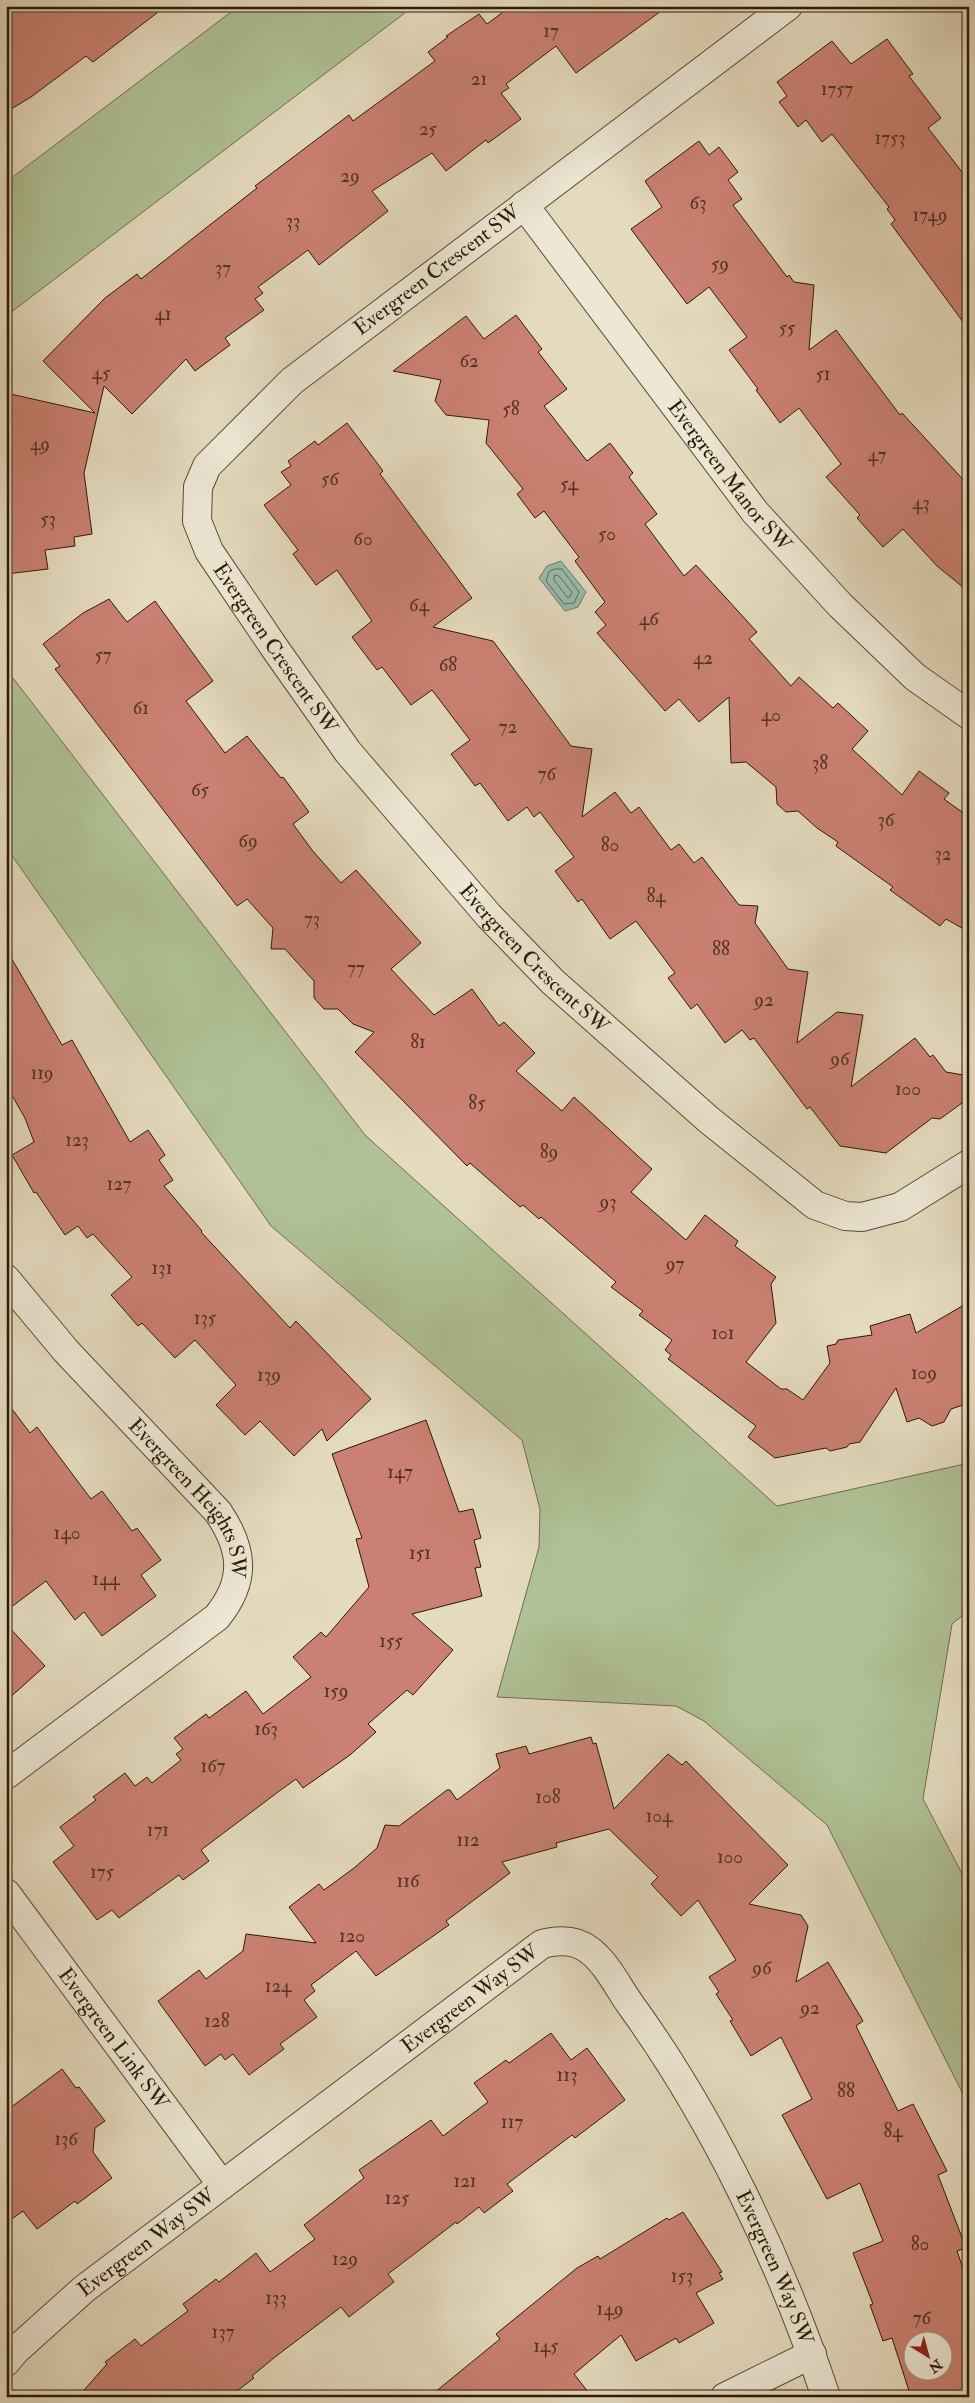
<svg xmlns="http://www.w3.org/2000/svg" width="975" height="2403" viewBox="0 0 975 2403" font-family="'IM FELL Double Pica',serif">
<rect width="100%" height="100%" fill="#e4dabe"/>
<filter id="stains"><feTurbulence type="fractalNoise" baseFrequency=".004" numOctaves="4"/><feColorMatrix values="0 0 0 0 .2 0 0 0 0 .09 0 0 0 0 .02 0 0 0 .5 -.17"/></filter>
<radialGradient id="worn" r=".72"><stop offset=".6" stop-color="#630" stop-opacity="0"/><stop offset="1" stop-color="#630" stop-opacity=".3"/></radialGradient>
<path fill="#afc195" stroke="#6e6e4c" d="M 239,6 L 414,6 L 6,316 L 6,182 Z
M 6,669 L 365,1135 L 777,1506 L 969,1463 L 969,1610 L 952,1624 L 923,1799 L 969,1887 L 969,2106 L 827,1825 L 704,1721 L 676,1706 L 497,1697 L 539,1547 L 540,1509 L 522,1440 L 271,1226 L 6,847 Z"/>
<path fill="#97bbac" stroke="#6c7b69" d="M 561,561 L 586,592 L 578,607 L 565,611 L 539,578 L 547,566 Z"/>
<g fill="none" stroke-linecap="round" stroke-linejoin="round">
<path stroke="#626b58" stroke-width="1" d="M 555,569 L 562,569 L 579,592 L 574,603 L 564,604 L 546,581 L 549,572 Z
M 555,575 L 559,576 L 572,592 L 570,597 L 567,597 L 554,580 Z"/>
</g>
<path fill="#ca8072" stroke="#2c1b04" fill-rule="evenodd" d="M 6,6 L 166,6 L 93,62 L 86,56 L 31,97 L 6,112 Z
M 511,6 L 668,6 L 576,73 L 556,46 L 506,84 L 509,88 L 501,93 L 521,119 L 488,143 L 486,140 L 446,171 L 432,153 L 372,191 L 388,211 L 319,265 L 308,250 L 258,287 L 263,293 L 255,299 L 264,310 L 225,338 L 230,345 L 195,371 L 186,359 L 132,414 L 104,386 L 84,473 L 92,534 L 74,537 L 75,546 L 45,550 L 48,569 L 6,574 L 6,393 L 95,413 L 43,361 L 105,298 L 137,274 L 141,279 L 257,188 L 255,186 L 349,115 L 353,121 L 435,61 L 428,52 L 448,37 L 446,36 L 479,14 L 487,24 Z
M 887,39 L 913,74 L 909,76 L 941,118 L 928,128 L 969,181 L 969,330 L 891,224 L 895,220 L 887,209 L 889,207 L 832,134 L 822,142 L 806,120 L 798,127 L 779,102 L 787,96 L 777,82 L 832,41 L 851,64 Z
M 699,141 L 709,155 L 719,147 L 738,172 L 728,180 L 742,199 L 733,205 L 787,277 L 789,275 L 794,282 L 814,285 L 809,350 L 836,330 L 900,415 L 902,413 L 969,486 L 969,592 L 937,566 L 903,529 L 883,547 L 857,518 L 860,515 L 826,477 L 841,464 L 799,408 L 780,423 L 756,390 L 758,389 L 729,350 L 747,337 L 709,287 L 687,304 L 631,229 L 662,207 L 645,181 Z
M 516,315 L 542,349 L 538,352 L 567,389 L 544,406 L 587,461 L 610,443 L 633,473 L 629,477 L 657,514 L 645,524 L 684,576 L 696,565 L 757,632 L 749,639 L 791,686 L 799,677 L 833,708 L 838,703 L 868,731 L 852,749 L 902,795 L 919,771 L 949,793 L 944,799 L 969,817 L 969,932 L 946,919 L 940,926 L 890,890 L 893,887 L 836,846 L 838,842 L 817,828 L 798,811 L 786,812 L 777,804 L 776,787 L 746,762 L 731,763 L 729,697 L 699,722 L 679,699 L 665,711 L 597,633 L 606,625 L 595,612 L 605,602 L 575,561 L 579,557 L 544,511 L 535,518 L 517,494 L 523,489 L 486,443 L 489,420 L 446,415 L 435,401 L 441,380 L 393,371 L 466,316 L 484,339 Z
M 347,423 L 383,471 L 380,474 L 472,598 L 433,627 L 493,641 L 571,746 L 592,749 L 582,817 L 615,792 L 631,813 L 639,807 L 671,850 L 679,844 L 694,863 L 702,857 L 739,905 L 758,906 L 755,923 L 788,969 L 808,972 L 797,1043 L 837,1012 L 863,1015 L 851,1087 L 915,1038 L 930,1057 L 933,1055 L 946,1072 L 969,1076 L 969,1098 L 940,1119 L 932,1118 L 886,1153 L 840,1146 L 810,1107 L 807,1109 L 754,1038 L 750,1040 L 742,1030 L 725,1043 L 697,1004 L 691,1009 L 668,978 L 675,973 L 636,921 L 610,939 L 582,899 L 578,902 L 555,871 L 574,857 L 540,812 L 534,817 L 527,807 L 508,821 L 480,783 L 475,786 L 451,754 L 470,740 L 432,690 L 411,705 L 382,667 L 377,670 L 352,637 L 372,621 L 337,570 L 316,585 L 293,554 L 298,550 L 264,505 L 291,485 L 281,472 L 291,466 L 288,461 L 315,441 L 318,445 Z
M 109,599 L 127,622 L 155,601 L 213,681 L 186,701 L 225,753 L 247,736 L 281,778 L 283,777 L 309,812 L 293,824 L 312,850 L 341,883 L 356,870 L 421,943 L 391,969 L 434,1015 L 472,989 L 499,1026 L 504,1022 L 535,1053 L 516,1071 L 562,1111 L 574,1097 L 652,1169 L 631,1192 L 686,1240 L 705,1215 L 738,1241 L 735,1246 L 776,1277 L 771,1284 L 776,1323 L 746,1362 L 781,1389 L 787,1389 L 803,1400 L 830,1363 L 827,1346 L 836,1344 L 838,1340 L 872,1335 L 870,1326 L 910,1314 L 916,1333 L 969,1302 L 969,1403 L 951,1409 L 944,1422 L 932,1426 L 919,1418 L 907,1422 L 896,1388 L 860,1442 L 849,1444 L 847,1447 L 830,1451 L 826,1448 L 775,1458 L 748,1437 L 756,1426 L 668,1359 L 671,1355 L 665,1350 L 672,1340 L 639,1315 L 643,1311 L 611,1287 L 616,1282 L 541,1217 L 539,1219 L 523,1205 L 520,1207 L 470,1163 L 467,1166 L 355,1052 L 374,1032 L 353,1024 L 338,1009 L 324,1009 L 314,998 L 314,981 L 285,949 L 271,949 L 273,928 L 247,899 L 237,906 L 72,691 L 55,669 L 60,666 L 43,644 L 83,613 Z
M 6,949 L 62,1045 L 72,1040 L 130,1142 L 148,1130 L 165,1155 L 159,1160 L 173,1180 L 164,1186 L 202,1231 L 201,1232 L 290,1328 L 296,1321 L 371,1399 L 327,1441 L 322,1429 L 294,1456 L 260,1421 L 245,1435 L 216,1405 L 236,1385 L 195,1340 L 175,1358 L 142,1323 L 138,1326 L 111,1295 L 132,1277 L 93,1234 L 87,1238 L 78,1226 L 65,1235 L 36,1192 L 34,1193 L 12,1155 L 34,1142 L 25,1118 L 6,1085 Z
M 6,1401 L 30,1433 L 37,1427 L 91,1499 L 102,1491 L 132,1531 L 137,1528 L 161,1560 L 141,1575 L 156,1596 L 102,1636 L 84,1612 L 75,1620 L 46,1581 L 6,1611 Z
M 426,1420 L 459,1512 L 473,1509 L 481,1538 L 474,1540 L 481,1567 L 475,1568 L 482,1596 L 412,1614 L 453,1650 L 413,1695 L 407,1690 L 368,1724 L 376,1732 L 350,1755 L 303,1788 L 296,1779 L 278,1792 L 201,1850 L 209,1861 L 183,1880 L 179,1875 L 119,1918 L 112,1910 L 97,1920 L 53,1862 L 74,1846 L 60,1827 L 96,1800 L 93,1797 L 125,1773 L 135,1786 L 147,1777 L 152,1783 L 181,1760 L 176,1754 L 183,1749 L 174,1738 L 206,1714 L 209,1718 L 246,1691 L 263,1714 L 311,1677 L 293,1657 L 321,1632 L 326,1637 L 369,1587 L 356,1539 L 362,1538 L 332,1454 Z
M 6,1624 L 45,1666 L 6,1701 Z
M 591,1737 L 593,1744 L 596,1743 L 614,1809 L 668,1754 L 682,1765 L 686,1761 L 788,1865 L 749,1904 L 801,1915 L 808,1926 L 796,1982 L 828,1962 L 863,2021 L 856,2026 L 898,2111 L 913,2104 L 947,2171 L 938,2175 L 966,2248 L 957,2251 L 969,2286 L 969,2397 L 911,2397 L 892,2338 L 883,2341 L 870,2305 L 873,2304 L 853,2253 L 883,2241 L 860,2183 L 827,2199 L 782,2115 L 812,2099 L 781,2037 L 751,2056 L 730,2021 L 733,2020 L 716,1994 L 719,1992 L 709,1977 L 736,1960 L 698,1900 L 681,1916 L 651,1884 L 658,1877 L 609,1829 L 556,1843 L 557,1847 L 502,1862 L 510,1873 L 446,1921 L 449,1925 L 376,1976 L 356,1951 L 311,1985 L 315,1991 L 304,2000 L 317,2017 L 280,2044 L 284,2049 L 249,2075 L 233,2054 L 225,2060 L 221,2054 L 205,2066 L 158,2001 L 199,1970 L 206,1979 L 243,1951 L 246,1934 L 316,1943 L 289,1907 L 319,1884 L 324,1890 L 354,1868 L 377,1848 L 385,1825 L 399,1826 L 447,1790 L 450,1790 L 457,1800 L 500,1768 L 496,1754 L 526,1746 L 529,1754 ZM 912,2340 L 942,2340 L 942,2370 L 912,2370 Z
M 551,2033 L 571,2060 L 587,2048 L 625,2100 L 575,2138 L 572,2135 L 507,2184 L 513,2191 L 484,2213 L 479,2207 L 457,2224 L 456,2222 L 388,2274 L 394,2282 L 349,2317 L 341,2307 L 275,2357 L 252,2376 L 254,2378 L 229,2397 L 78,2397 L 107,2364 L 105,2362 L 135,2339 L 141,2346 L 188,2311 L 183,2304 L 216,2279 L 219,2282 L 256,2253 L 270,2272 L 315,2239 L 304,2225 L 364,2178 L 359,2170 L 431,2120 L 443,2136 L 488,2102 L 474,2083 L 506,2060 L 509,2063 Z
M 62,2069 L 76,2088 L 79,2087 L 105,2121 L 95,2128 L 93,2152 L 112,2178 L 77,2204 L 75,2201 L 37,2229 L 23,2211 L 6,2223 L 6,2111 Z
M 683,2212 L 722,2272 L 719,2273 L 723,2279 L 696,2293 L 714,2323 L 679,2343 L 676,2338 L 636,2361 L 621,2335 L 574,2374 L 592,2397 L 429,2397 L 500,2339 L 496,2334 L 577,2268 L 598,2256 L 600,2259 L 667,2218 L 669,2220 Z"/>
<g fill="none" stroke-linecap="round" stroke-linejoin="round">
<defs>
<g id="minor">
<path id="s1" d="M 788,6 L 292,381 L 207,466 L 198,487 L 197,521 L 209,551 L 276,650 L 348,752 L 489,916 L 553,982 L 709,1120 L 815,1205 L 845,1216 L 862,1217 L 900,1207 L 969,1164"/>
<path id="s2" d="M 524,205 L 755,512 L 840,605 L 915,677 L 969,715"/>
<path id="s3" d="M 6,1279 L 66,1351 L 218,1512 C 243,1549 247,1580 217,1617 L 6,1775"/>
<path id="s4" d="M 6,1893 L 222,2185"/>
<path id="s5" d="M 6,2362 L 16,2350 L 84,2289 L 542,1944 C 558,1940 575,1939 589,1950 C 606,1962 618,1987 630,2004 C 714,2120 781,2261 826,2397"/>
<path d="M 725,2397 L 812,2354"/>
</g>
</defs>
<use href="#minor" stroke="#5a4b32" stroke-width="30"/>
<use href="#minor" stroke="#ede7d5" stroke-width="28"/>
</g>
<g text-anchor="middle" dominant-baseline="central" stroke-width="4.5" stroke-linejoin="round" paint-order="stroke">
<g font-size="19" fill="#543420">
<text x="551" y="31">17</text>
<text x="479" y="79">21</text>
<text x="837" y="89">1757</text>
<text x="428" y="129">25</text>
<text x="890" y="138">1753</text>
<text x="350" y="176">29</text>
<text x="698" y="203">63</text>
<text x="930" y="215">1749</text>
<text x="293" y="221">33</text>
<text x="720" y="264">59</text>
<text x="223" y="268">37</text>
<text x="163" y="314">41</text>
<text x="787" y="328">55</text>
<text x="469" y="361">62</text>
<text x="101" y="373">45</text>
<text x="823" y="374">51</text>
<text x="511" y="409">58</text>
<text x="40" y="444">49</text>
<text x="877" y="455">47</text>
<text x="330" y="479">56</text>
<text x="569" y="484">54</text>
<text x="921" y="503">43</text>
<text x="48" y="519">53</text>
<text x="607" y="534">50</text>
<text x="363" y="539">60</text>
<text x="419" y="605">64</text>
<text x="649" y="619">46</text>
<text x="103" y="655">57</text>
<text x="703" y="658">42</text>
<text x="448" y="665">68</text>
<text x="141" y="708">61</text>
<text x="771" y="715">40</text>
<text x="508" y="727">72</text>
<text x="820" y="763">38</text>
<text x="547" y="774">76</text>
<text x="200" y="790">65</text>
<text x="886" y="820">36</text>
<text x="248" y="841">69</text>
<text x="610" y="845">80</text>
<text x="943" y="854">32</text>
<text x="656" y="896">84</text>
<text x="312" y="919">73</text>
<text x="721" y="949">88</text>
<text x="356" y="968">77</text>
<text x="764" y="1000">92</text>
<text x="418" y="1042">81</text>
<text x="840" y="1059">96</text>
<text x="42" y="1073">119</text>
<text x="908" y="1089">100</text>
<text x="477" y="1103">85</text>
<text x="77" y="1140">123</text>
<text x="549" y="1152">89</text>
<text x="119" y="1184">127</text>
<text x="608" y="1202">93</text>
<text x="675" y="1264">97</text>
<text x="162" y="1268">131</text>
<text x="205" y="1318">135</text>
<text x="723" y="1333">101</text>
<text x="924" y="1373">109</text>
<text x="269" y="1375">139</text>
<text x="400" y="1472">147</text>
<text x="67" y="1533">140</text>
<text x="420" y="1553">151</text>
<text x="106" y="1579">144</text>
<text x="391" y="1641">155</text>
<text x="336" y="1691">159</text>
<text x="266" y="1729">163</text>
<text x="213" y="1766">167</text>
<text x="548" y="1797">108</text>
<text x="659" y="1816">104</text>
<text x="158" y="1830">171</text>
<text x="468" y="1840">112</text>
<text x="730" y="1857">100</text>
<text x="102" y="1872">175</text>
<text x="408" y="1881">116</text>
<text x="352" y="1936">120</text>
<text x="762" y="1968">96</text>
<text x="278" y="1986">124</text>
<text x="810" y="2008">92</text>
<text x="217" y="2021">128</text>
<text x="567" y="2075">113</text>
<text x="846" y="2091">88</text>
<text x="512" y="2122">117</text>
<text x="893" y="2131">84</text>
<text x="66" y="2139">136</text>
<text x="465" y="2181">121</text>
<text x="397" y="2198">125</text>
<text x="920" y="2244">80</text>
<text x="345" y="2259">129</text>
<text x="682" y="2276">153</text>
<text x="276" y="2298">133</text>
<text x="610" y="2309">149</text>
<text x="922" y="2318">76</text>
<text x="223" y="2332">137</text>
<text x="546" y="2346">145</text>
</g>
<g font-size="21" fill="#2c1b04" stroke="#ede7d5">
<text transform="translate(437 270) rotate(-37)">Evergreen Crescent SW</text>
<text stroke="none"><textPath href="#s2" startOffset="340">Evergreen Manor SW</textPath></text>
<text stroke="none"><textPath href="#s1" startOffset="949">Evergreen Crescent SW</textPath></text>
<text stroke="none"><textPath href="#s1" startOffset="1354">Evergreen Crescent SW</textPath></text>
<text stroke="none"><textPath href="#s3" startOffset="288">Evergreen Heights SW</textPath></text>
<text stroke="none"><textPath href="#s5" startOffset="590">Evergreen Way SW</textPath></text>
<text stroke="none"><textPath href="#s4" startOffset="181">Evergreen Link SW</textPath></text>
<text stroke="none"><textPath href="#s5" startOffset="185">Evergreen Way SW</textPath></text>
<text stroke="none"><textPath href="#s5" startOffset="1099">Evergreen Way SW</textPath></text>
</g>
</g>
<rect width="975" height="2403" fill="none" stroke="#e4dabe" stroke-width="25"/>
<rect x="8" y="8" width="960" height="2388" fill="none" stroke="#2c1b04" stroke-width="2.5"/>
<rect x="12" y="12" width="950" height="2378" fill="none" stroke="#2c1b04"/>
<g transform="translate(928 2356) rotate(143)"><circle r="24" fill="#ede7d5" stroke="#a09581"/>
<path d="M0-4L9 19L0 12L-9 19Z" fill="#8f2418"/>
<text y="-8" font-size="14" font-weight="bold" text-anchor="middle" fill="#2c1b04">N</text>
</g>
<rect width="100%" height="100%" filter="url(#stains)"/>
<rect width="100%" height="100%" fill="url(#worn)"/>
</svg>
